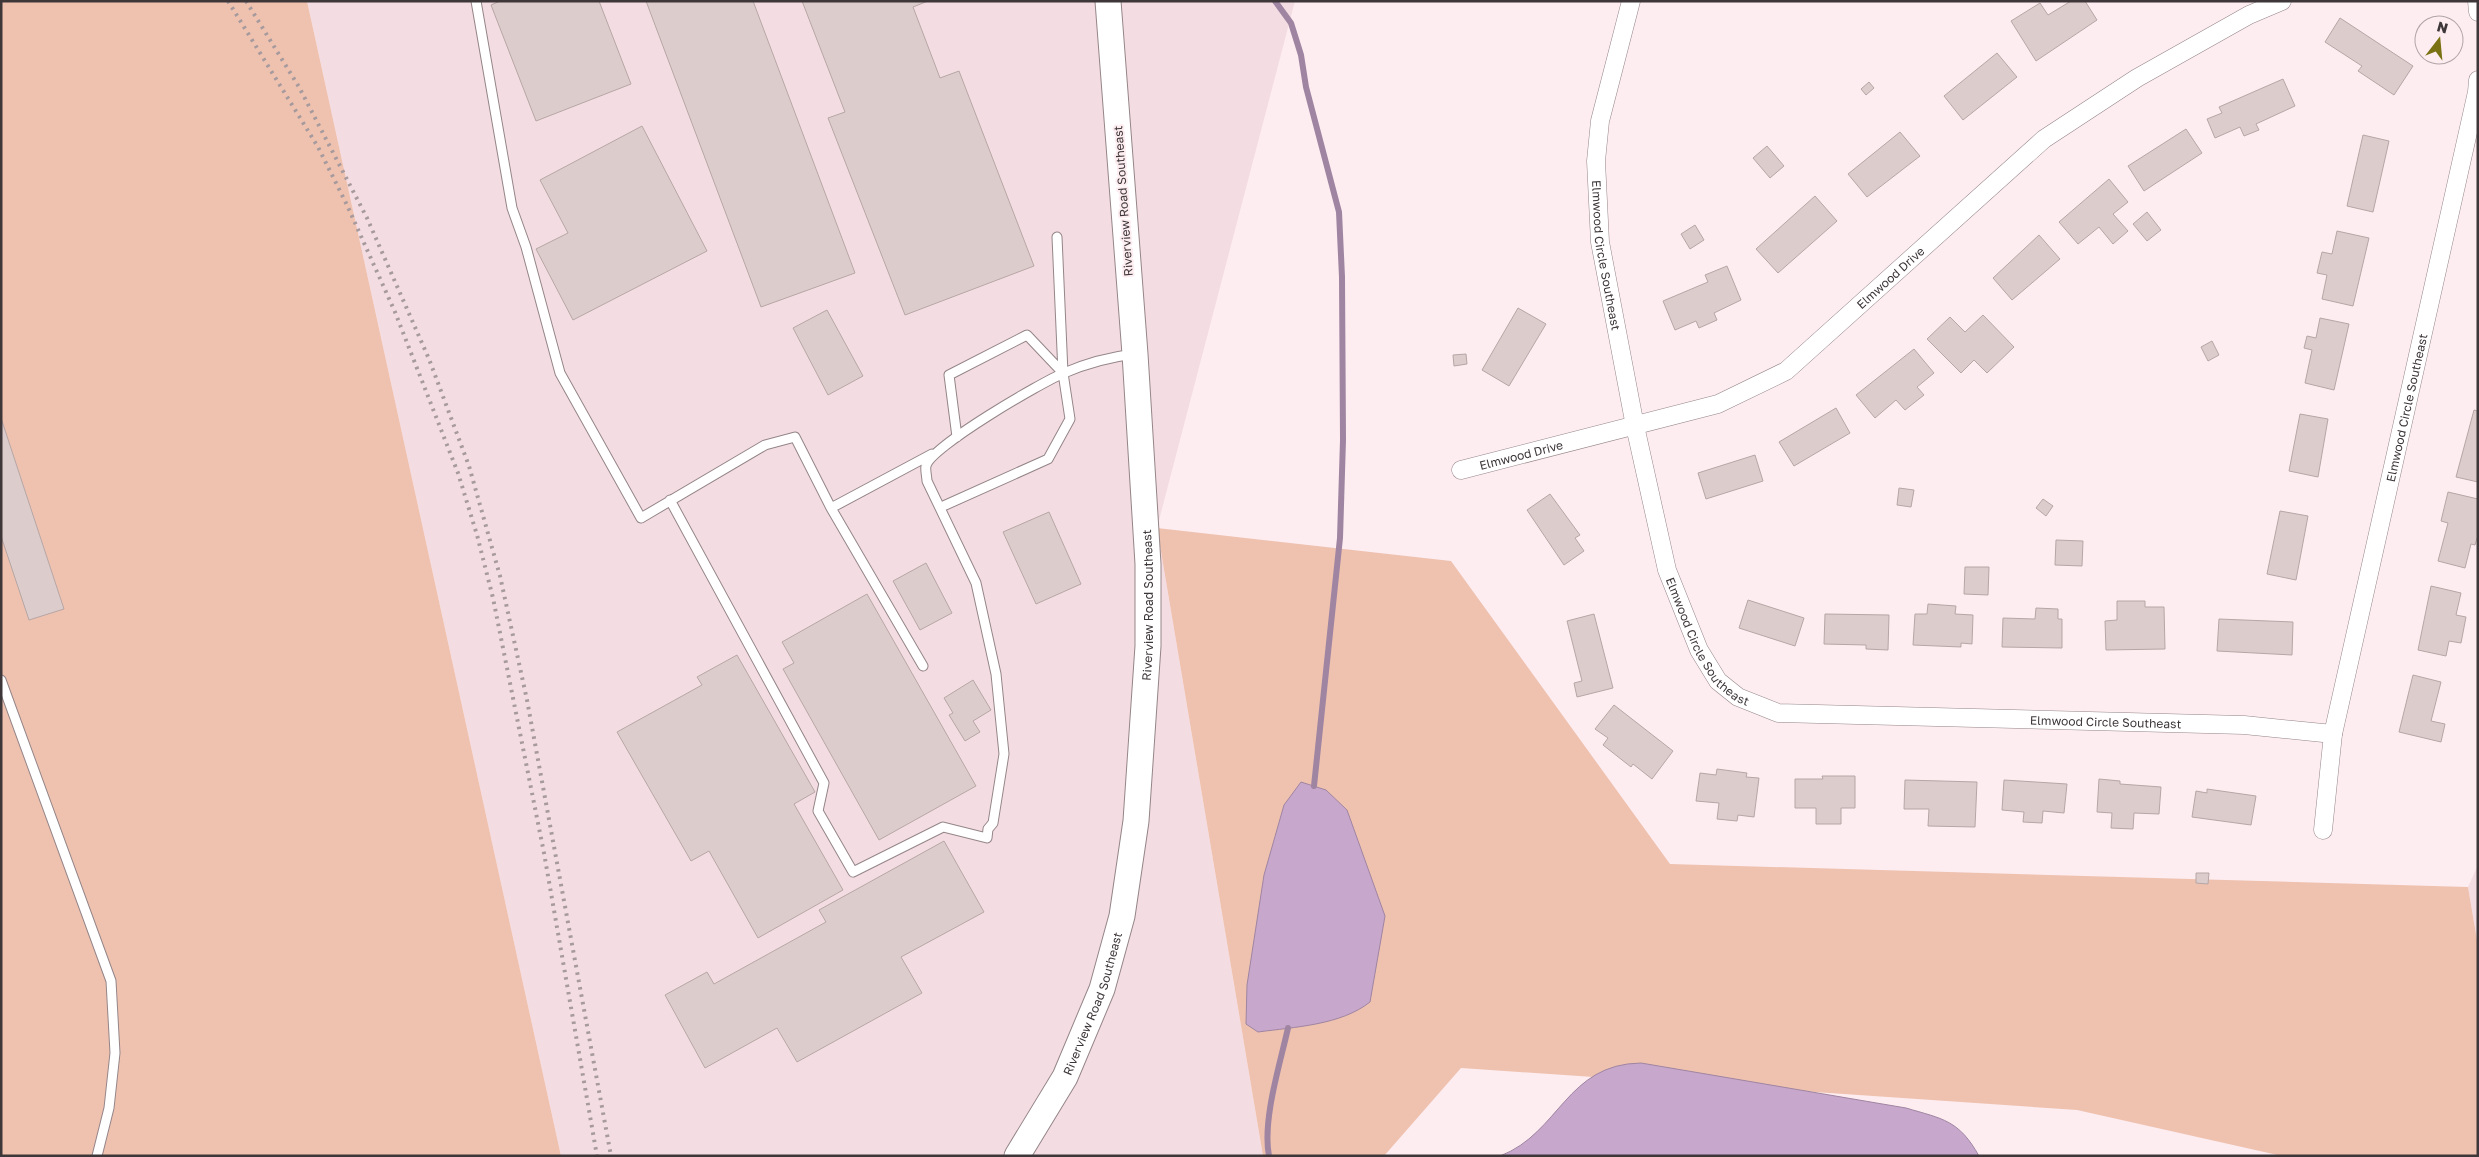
<svg xmlns="http://www.w3.org/2000/svg" width="2479" height="1157" viewBox="0 0 2479 1157" font-family="'Golos Text',sans-serif">
<rect width="100%" height="100%" fill="#fdedf1"/>
<path fill="#f4dde2" d="M 307,1 L 1295,1 L 1157,528 L 1263,1156 L 561,1156 Z
M 2478,865 L 2478,946 L 2468,887 Z"/>
<path fill="#efc2b0" d="M 1,1 L 307,1 L 561,1156 L 1,1156 Z
M 1157,528 L 1451,561 L 1670,864 L 2468,887 L 2478,946 L 2478,1156 L 2282,1156 L 2077,1110 L 1461,1068 L 1384,1156 L 1263,1156 Z"/>
<path fill="#c8a7cd" stroke="#9f85a1" d="M 1301,782 L 1326,790 L 1347,810 L 1385,916 L 1370,1002 C 1341,1025 1295,1027 1258,1032 L 1246,1024 L 1247,985 L 1264,875 L 1284,805 Z
M 1641,1063 L 1906,1108 C 1943,1119 1959,1120 1979,1156 L 1500,1156 C 1560,1133 1566,1064 1641,1063 Z"/>
<g fill="none" stroke-linecap="round" stroke-linejoin="round">
<path stroke="#9f85a1" stroke-width="6" d="M 1275,1 L 1291,23 L 1301,55 L 1306,87 L 1339,212 L 1342,277 L 1343,440 L 1340,538 L 1314,786
M 1269,1156 C 1262,1121 1280,1064 1288,1028"/>
</g>
<path fill="#dccccb" stroke="#b6a6a5" d="M 500,1 L 599,1 L 631,84 L 536,121 L 491,5 Z
M 646,1 L 753,1 L 855,273 L 761,307 Z
M 802,1 L 928,1 L 913,7 L 940,78 L 959,71 L 1034,266 L 905,315 L 828,118 L 845,112 Z
M 2071,1 L 2085,1 L 2097,20 L 2036,61 L 2011,21 L 2040,3 L 2048,15 Z
M 2340,18 L 2413,66 L 2394,95 L 2358,71 L 2362,66 L 2325,42 Z
M 1997,53 L 2017,77 L 1963,120 L 1944,96 Z
M 2283,79 L 2295,106 L 2256,124 L 2259,130 L 2244,136 L 2240,127 L 2215,138 L 2207,119 L 2222,113 L 2219,107 Z
M 1869,82 L 1874,88 L 1866,95 L 1861,89 Z
M 642,126 L 707,251 L 573,320 L 536,249 L 568,233 L 540,180 Z
M 2186,129 L 2202,153 L 2144,191 L 2128,166 Z
M 1900,132 L 1920,156 L 1867,197 L 1848,174 Z
M 2363,135 L 2389,141 L 2373,212 L 2347,206 Z
M 1767,146 L 1784,166 L 1770,178 L 1753,158 Z
M 2109,179 L 2128,202 L 2113,214 L 2128,231 L 2113,244 L 2099,227 L 2078,244 L 2059,222 Z
M 1815,196 L 1837,221 L 1778,273 L 1756,249 Z
M 2147,212 L 2161,230 L 2147,241 L 2133,224 Z
M 1695,225 L 1704,240 L 1690,249 L 1681,234 Z
M 2337,231 L 2369,238 L 2353,306 L 2322,299 L 2327,275 L 2317,273 L 2322,252 L 2332,254 Z
M 2039,235 L 2060,259 L 2012,300 L 1993,278 Z
M 1727,266 L 1741,300 L 1714,313 L 1717,320 L 1699,328 L 1696,321 L 1675,330 L 1663,301 L 1708,282 L 1705,275 Z
M 1518,308 L 1546,324 L 1509,386 L 1482,370 Z
M 827,310 L 863,376 L 828,395 L 793,328 Z
M 1983,315 L 2014,347 L 1987,373 L 1974,360 L 1961,373 L 1927,339 L 1950,317 L 1965,332 Z
M 2320,318 L 2349,324 L 2334,390 L 2305,383 L 2312,350 L 2304,348 L 2307,336 L 2316,338 Z
M 2212,341 L 2219,355 L 2208,361 L 2201,347 Z
M 1914,349 L 1934,373 L 1917,387 L 1924,395 L 1905,410 L 1896,400 L 1875,418 L 1856,395 Z
M 1466,354 L 1467,364 L 1454,366 L 1453,355 Z
M 1836,408 L 1850,433 L 1794,466 L 1779,442 Z
M 2474,410 L 2478,411 L 2478,482 L 2456,477 Z
M 2300,414 L 2328,419 L 2318,477 L 2289,471 Z
M 1,418 L 64,609 L 29,620 L 1,536 Z
M 1755,455 L 1763,481 L 1706,499 L 1698,473 Z
M 1899,488 L 1914,490 L 1911,507 L 1897,505 Z
M 2448,492 L 2478,499 L 2478,535 L 2475,545 L 2471,544 L 2465,568 L 2438,561 L 2448,523 L 2441,521 Z
M 1550,494 L 1580,535 L 1575,538 L 1584,551 L 1564,565 L 1527,510 Z
M 2043,499 L 2053,506 L 2046,516 L 2036,508 Z
M 2280,511 L 2308,516 L 2296,580 L 2267,574 Z
M 1049,512 L 1081,584 L 1036,604 L 1003,532 Z
M 2056,540 L 2083,541 L 2082,566 L 2055,565 Z
M 926,563 L 952,613 L 920,630 L 893,581 Z
M 1965,567 L 1989,567 L 1988,595 L 1964,594 Z
M 2431,586 L 2461,593 L 2456,615 L 2466,617 L 2461,643 L 2449,641 L 2446,656 L 2418,650 Z
M 867,594 L 976,786 L 879,840 L 783,669 L 794,663 L 782,642 Z
M 1748,600 L 1804,618 L 1795,646 L 1739,628 Z
M 2117,601 L 2145,601 L 2145,607 L 2164,607 L 2165,649 L 2106,650 L 2105,621 L 2117,620 Z
M 1928,604 L 1956,606 L 1955,614 L 1973,615 L 1972,644 L 1961,643 L 1961,647 L 1913,645 L 1915,614 L 1927,614 Z
M 2036,608 L 2058,609 L 2058,619 L 2062,619 L 2062,648 L 2002,647 L 2003,618 L 2035,619 Z
M 1594,614 L 1613,688 L 1577,697 L 1574,683 L 1582,681 L 1567,621 Z
M 1825,614 L 1889,615 L 1888,650 L 1866,649 L 1866,645 L 1824,644 Z
M 2219,619 L 2293,622 L 2292,655 L 2217,651 Z
M 737,655 L 815,792 L 794,804 L 843,890 L 758,938 L 709,851 L 691,861 L 617,732 L 702,685 L 697,677 Z
M 2413,675 L 2441,682 L 2431,721 L 2445,724 L 2441,742 L 2399,732 Z
M 973,680 L 991,710 L 973,721 L 980,732 L 965,741 L 949,715 L 953,713 L 944,698 Z
M 1614,705 L 1673,751 L 1652,779 L 1633,764 L 1631,767 L 1603,745 L 1608,738 L 1595,729 Z
M 1717,769 L 1747,773 L 1746,777 L 1759,778 L 1754,817 L 1738,815 L 1737,821 L 1717,819 L 1719,803 L 1696,801 L 1700,773 L 1716,775 Z
M 1822,776 L 1855,776 L 1855,808 L 1841,808 L 1841,824 L 1816,824 L 1816,808 L 1795,808 L 1795,779 L 1823,779 Z
M 2099,779 L 2120,781 L 2120,784 L 2161,787 L 2159,814 L 2134,813 L 2133,829 L 2111,828 L 2112,813 L 2097,812 Z
M 1905,780 L 1977,782 L 1975,827 L 1928,826 L 1929,809 L 1904,809 Z
M 2004,780 L 2067,784 L 2064,813 L 2043,811 L 2042,823 L 2023,822 L 2024,812 L 2002,810 Z
M 2207,789 L 2256,796 L 2251,825 L 2192,817 L 2196,791 L 2207,793 Z
M 944,841 L 984,912 L 901,957 L 922,993 L 797,1062 L 777,1028 L 705,1068 L 665,995 L 707,972 L 714,984 L 826,922 L 819,910 Z
M 2196,873 L 2209,873 L 2208,884 L 2196,883 Z"/>
<g fill="none" stroke-linecap="round" stroke-linejoin="round">
<defs>
<path id="lane" d="M 476,1 L 512,208 L 526,247 L 560,373 L 641,518 L 765,445 L 795,437 L 831,508
M 957,437 L 949,375 L 1027,335 L 1063,373
M 670,500 L 824,783 L 818,811 L 853,872 L 943,827 L 987,838 L 988,829 L 993,823 L 1004,754 L 996,674 L 976,583 L 927,481 C 927,477 925,470 926,466 C 930,447 1042,382 1064,373 C 1087,363 1110,357 1134,354
M 941,507 L 1048,459 L 1070,419 L 1063,373 L 1057,237
M 923,666 L 831,508 L 932,454
M 1,680 L 111,981 L 115,1053 L 109,1108 L 97,1156"/>
<g id="street">
<path id="s1" d="M 1631,1 L 1600,121 L 1596,161 L 1600,242 L 1635,426 L 1667,570 L 1699,650 L 1718,681 L 1738,697 L 1778,713 L 2244,725 L 2333,734"/>
<path d="M 2477,1 L 2478,12"/>
<path id="s2" d="M 1461,470 L 1718,404 L 1786,371 L 2044,139 L 2137,78 L 2249,15 L 2282,1"/>
<path id="s3" d="M 2323,830 L 2333,734 L 2477,92 L 2478,80"/>
</g>
<g id="secondary">
<path id="s4" d="M 1017,1156 L 1065,1077 L 1102,989 L 1122,916 L 1136,821 L 1148,646 L 1148,564 L 1135,354 L 1108,1"/>
</g>
</defs>
<use href="#lane" stroke="#948588" stroke-width="11"/>
<use href="#street" stroke="#948588" stroke-width="19"/>
<use href="#secondary" stroke="#948588" stroke-width="27"/>
<use href="#lane" stroke="#fff" stroke-width="9"/>
<use href="#street" stroke="#fff" stroke-width="18"/>
<use href="#secondary" stroke="#fff" stroke-width="25"/>
<path stroke="#a69a9d" stroke-width="4" stroke-dasharray="2.5 5" stroke-linecap="butt" d="M 228,1 L 318,147 L 347,205 L 395,312 L 458,473 L 477,535 L 493,598 L 544,853 L 597,1156
M 246,1 L 299,87 L 367,218 L 429,359 L 469,466 L 500,576 L 527,700 L 611,1156"/>
</g>
<g text-anchor="middle" dominant-baseline="central" stroke-width="4" stroke-linejoin="round" paint-order="stroke">
<g font-size="12" fill="#3e3739" stroke="#fdedf1">
<text transform="translate(1123 201) rotate(-94)">Riverview Road Southeast</text>
<text stroke="none"><textPath href="#s1" startOffset="259">Elmwood Circle Southeast</textPath></text>
<text stroke="none"><textPath href="#s2" startOffset="481">Elmwood Drive</textPath></text>
<text stroke="none"><textPath href="#s3" startOffset="431">Elmwood Circle Southeast</textPath></text>
<text stroke="none"><textPath href="#s2" startOffset="62">Elmwood Drive</textPath></text>
<text stroke="none"><textPath href="#s4" startOffset="576">Riverview Road Southeast</textPath></text>
<text stroke="none"><textPath href="#s1" startOffset="664">Elmwood Circle Southeast</textPath></text>
<text stroke="none"><textPath href="#s1" startOffset="1099">Elmwood Circle Southeast</textPath></text>
<text stroke="none"><textPath href="#s4" startOffset="171">Riverview Road Southeast</textPath></text>
</g>
</g>
<rect width="2479" height="1157" fill="none" stroke="#3e3739" stroke-width="5"/>
<g transform="translate(2439 40) rotate(16)"><circle r="24" fill="#fdedf1" stroke="#b1a4a7"/>
<path d="M0-4L9 19L0 12L-9 19Z" fill="#797112"/>
<text y="-8" font-size="14" font-weight="bold" text-anchor="middle" fill="#3e3739">N</text>
</g>
</svg>
